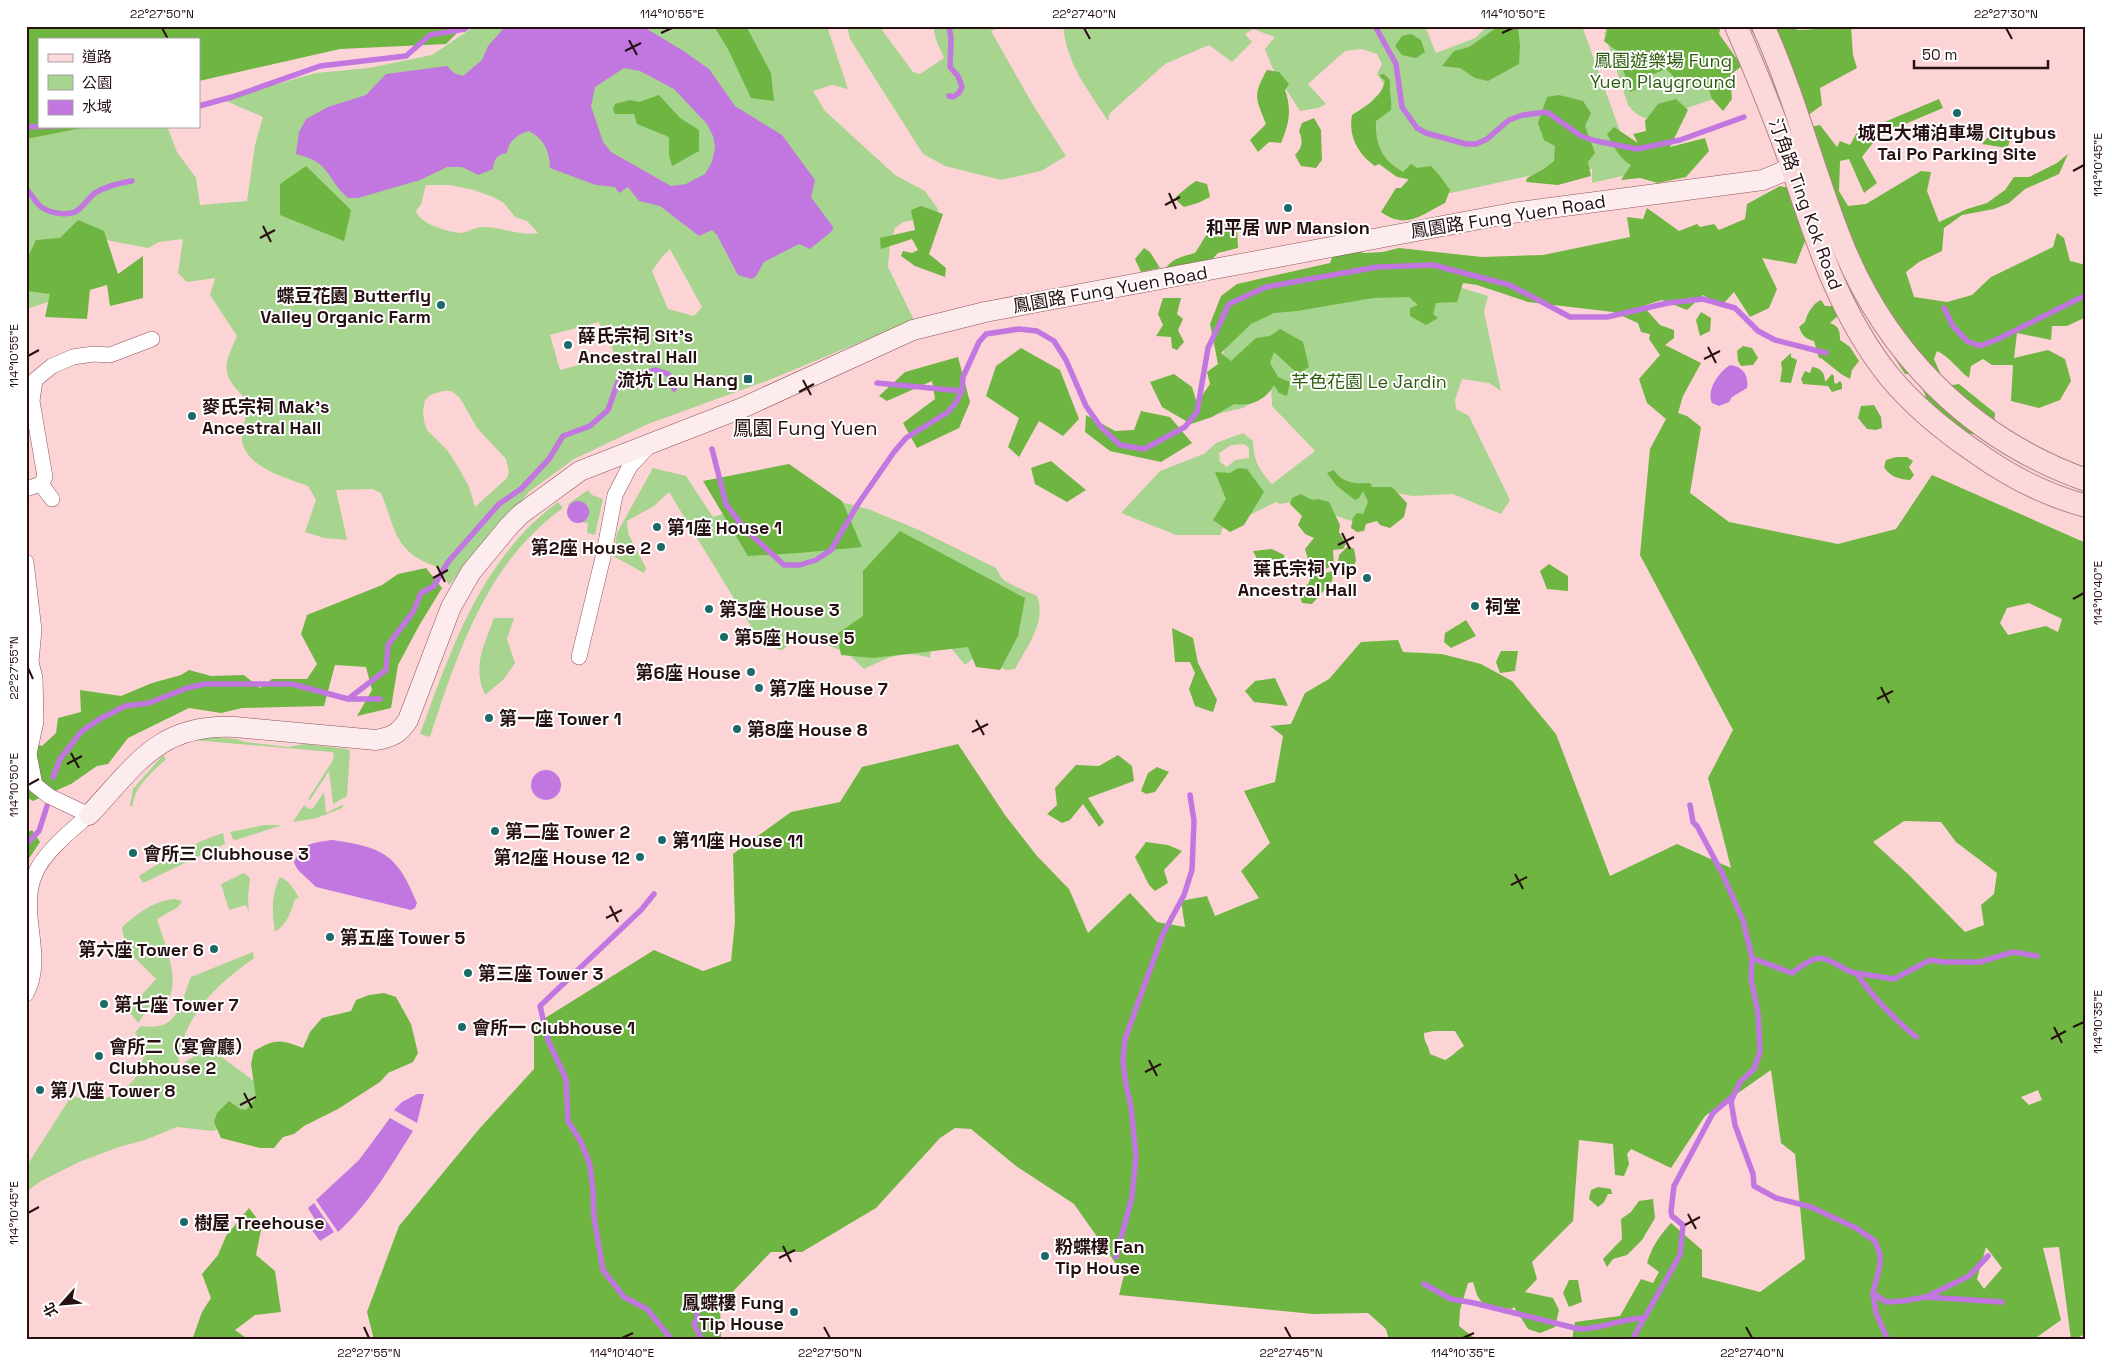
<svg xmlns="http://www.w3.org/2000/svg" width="2112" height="1366" viewBox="0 0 2112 1366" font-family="'Space Grotesk','Noto Sans TC',sans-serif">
<rect width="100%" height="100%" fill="#fdd4d6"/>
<path fill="#a7d48f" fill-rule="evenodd" d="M 475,26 L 827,26 L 848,89 L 832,85 L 813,91 L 825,111 L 895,175 L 925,191 L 938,209 L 937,216 L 903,222 L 895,228 L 890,245 L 888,267 L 914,320 L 769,380 L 648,424 L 574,459 L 530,491 L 449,585 L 438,567 C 394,553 396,530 381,493 L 372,489 L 336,490 L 347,540 L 324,538 L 305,532 L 316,500 L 308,486 C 286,478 247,468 242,441 C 241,430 247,414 249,402 C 222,376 221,370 237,336 L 210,295 L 215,278 L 187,282 L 178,273 L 183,239 L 159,242 L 148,248 L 111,241 L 79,232 L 109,283 L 26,309 L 26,126 L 167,126 L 177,152 L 196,178 L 200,205 L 247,201 L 255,145 L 263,117 L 226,101 L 199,107 L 199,103 L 263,88 L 316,73 L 369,68 L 432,55 ZM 426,185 L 449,185 L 474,190 L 493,197 L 504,203 L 515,217 L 527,221 L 538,233 C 521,236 503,228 485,227 C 475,226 467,233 459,233 C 446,231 420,224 416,211 L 421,204 ZM 670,249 L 702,307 L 694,316 L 668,309 L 652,271 L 662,257 ZM 599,322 L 605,341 L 609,341 L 617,360 L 610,363 L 609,357 L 560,370 L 550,335 ZM 443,391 L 451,391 L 460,398 L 477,428 L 506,459 L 509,472 L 507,478 L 475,507 L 469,487 L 460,470 L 448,451 L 427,430 L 424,421 L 423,410 L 425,400 L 430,395 Z
M 847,26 L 879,26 L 913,72 L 920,74 L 944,58 L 936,40 L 933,26 L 1005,26 L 991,31 L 1033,105 L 1066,156 L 1041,171 L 1001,180 L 945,166 L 923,154 L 850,39 Z
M 1063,26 L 1425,26 L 1436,53 L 1475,38 L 1488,26 L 1582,26 L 1635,173 L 1592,183 L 1592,169 L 1551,171 L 1451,193 L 1444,193 L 1395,175 L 1377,160 L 1363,113 L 1374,98 L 1382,92 L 1384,84 L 1377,74 L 1382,64 L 1377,54 L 1362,49 L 1345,51 L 1308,84 L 1326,104 L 1318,108 L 1300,111 L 1272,67 L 1265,49 L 1275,37 L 1253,29 L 1245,34 L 1252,42 L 1232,62 L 1209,45 L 1165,64 L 1110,113 L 1108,121 C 1087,87 1068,68 1063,26 Z
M 1621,26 L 1701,26 L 1725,95 L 1658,118 C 1644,120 1637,116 1628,105 L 1604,32 Z
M 1453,285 L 1488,296 L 1484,312 L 1501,391 L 1489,383 L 1462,379 L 1455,400 L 1456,409 L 1469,416 L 1510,500 L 1501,514 L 1453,494 L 1412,496 L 1392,492 L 1355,522 L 1292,502 L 1279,504 L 1276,502 L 1222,529 L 1221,535 L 1176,535 L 1121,513 L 1160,471 L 1204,454 L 1216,443 L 1243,433 L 1253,441 C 1254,460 1258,469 1272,484 L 1315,451 L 1272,406 L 1271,385 L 1254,402 L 1243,408 L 1208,416 L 1226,343 L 1273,293 ZM 1244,444 L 1249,448 L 1249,458 L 1235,460 L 1227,467 L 1220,462 L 1219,453 L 1231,445 Z
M 653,468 L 686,476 L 713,517 L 735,510 L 841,502 L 868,509 L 919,530 L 996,568 C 998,571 1000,577 1003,579 C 1007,584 1031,593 1037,596 C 1047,621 1027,647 1015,669 L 1006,670 L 977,655 L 965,665 L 944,640 L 931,646 L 930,658 C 903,649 889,657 864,669 L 847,653 L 802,635 L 782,650 L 779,650 L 760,638 L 755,633 L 669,492 L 654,506 L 627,521 L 628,533 L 646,568 L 644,573 L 613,556 L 617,533 Z
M 588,490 L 592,495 L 603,499 L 595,535 L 587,533 L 588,523 L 581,522 L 584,521 L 571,504 L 569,507 L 568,504 Z
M 558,502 L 563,508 C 487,562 458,652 430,737 L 420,734 C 452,647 481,559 558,502 Z
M 494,618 L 514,618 L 507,639 L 515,663 L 504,679 L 485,695 C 472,664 484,647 494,618 Z
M 214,737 L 237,739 L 245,742 L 288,747 L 305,744 L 347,749 L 350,751 L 347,796 L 333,804 L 329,771 L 310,800 L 308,799 L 333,760 L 334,754 L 332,752 L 192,740 Z
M 163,755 L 166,759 C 154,771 133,787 133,806 L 130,806 L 133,789 Z
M 324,792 L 326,813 L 344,804 L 342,808 L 317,818 L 293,822 L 304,805 L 309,809 L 313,808 Z
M 264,825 L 282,825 L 236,840 L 233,839 L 230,832 Z
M 223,833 L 225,844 L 143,883 L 139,876 C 165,859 193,843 223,833 Z
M 244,873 L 250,878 L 248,898 L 249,912 L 246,905 L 229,910 L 221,884 Z
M 280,877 C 289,880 295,891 299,898 L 295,899 C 291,912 287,924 275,932 C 272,912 271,895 280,877 Z
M 174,899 L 182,901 L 178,907 L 157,919 C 165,946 182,979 166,1005 L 147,1010 L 138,1023 L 128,1010 L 156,979 L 120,943 L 124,938 L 122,927 C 137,914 153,901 174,899 Z
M 253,952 L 254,958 C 216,985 181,1017 178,1067 L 208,1047 L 277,1098 L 229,1126 L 212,1131 L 177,1127 L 145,1140 L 119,1147 L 79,1162 L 41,1181 L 26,1192 L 26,1167 L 72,1095 C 99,1110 139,1090 143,1058 C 143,1048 139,1040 135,1032 L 141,1026 C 179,1032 180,1004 191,977 Z"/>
<path fill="#6eb541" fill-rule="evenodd" d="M 26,26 L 464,26 L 446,44 L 340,49 L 199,81 L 199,39 L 39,39 L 39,126 L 87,127 L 26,139 Z
M 719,26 L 746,26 L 771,73 L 774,101 L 751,98 L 728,49 L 715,28 Z
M 1499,26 L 1518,26 L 1520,46 L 1519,64 L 1488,81 L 1475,78 L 1460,68 L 1442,66 L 1454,51 L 1469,47 Z
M 1604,26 L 1721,26 L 1719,34 L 1742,66 L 1730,75 L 1732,99 L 1723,111 L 1712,99 L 1707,83 L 1698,80 L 1689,84 L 1674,77 L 1666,69 L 1639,80 L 1640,88 L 1630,92 L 1618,52 L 1604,41 L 1607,31 Z
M 1749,26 L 1794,26 L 1797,30 C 1815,30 1833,26 1851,26 L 1853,55 L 1857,68 L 1820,88 L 1822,105 L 1807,116 L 1766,56 Z
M 1411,34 L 1421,40 L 1425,52 L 1416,58 L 1402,55 L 1395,46 L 1402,36 Z
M 1267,70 L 1279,72 L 1289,84 L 1285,90 C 1292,109 1289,125 1281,143 L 1269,142 L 1258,152 L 1250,140 L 1266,124 C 1256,98 1252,96 1267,70 Z
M 1384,74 L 1390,80 C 1389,91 1392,100 1391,110 L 1376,121 C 1375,145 1382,160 1403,172 L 1411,164 L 1417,168 L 1431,166 L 1440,176 L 1450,190 L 1445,203 C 1421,215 1406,230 1381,212 L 1396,188 L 1401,188 L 1409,179 L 1397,177 L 1379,164 L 1375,166 C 1358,154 1348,136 1352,115 C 1366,106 1381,98 1385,81 L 1379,75 Z
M 659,95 L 680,118 L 699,130 L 699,151 L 672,166 L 669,155 L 669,137 L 637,124 L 634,114 L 615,114 L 613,109 L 615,104 L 630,100 L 639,102 Z
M 1559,95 L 1583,101 L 1591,113 L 1585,126 L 1595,153 L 1588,162 L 1591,176 L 1558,185 L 1526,182 L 1527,178 L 1544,169 L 1554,161 L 1555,146 L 1544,140 L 1538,123 L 1547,97 Z
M 1676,99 L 1688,110 L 1670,147 L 1705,138 L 1709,151 L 1686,177 L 1658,183 L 1640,178 L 1621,180 L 1631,165 C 1619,158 1614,147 1607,134 L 1614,127 L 1638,143 L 1633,134 L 1646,131 L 1645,121 L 1658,104 Z
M 1939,99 L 1943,108 L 1879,135 L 1862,157 L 1877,183 L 1864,193 L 1849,159 L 1840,161 L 1839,191 L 1848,206 L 1866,204 L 1921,171 L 1931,172 L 1927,191 L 1939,222 L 1967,209 L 1987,203 L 2005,190 L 2014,177 L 2029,177 L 2057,163 L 2068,154 L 2059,174 L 2025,189 L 2009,203 L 1994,209 L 1962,215 L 1944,228 L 1942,251 L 1919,262 L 1906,272 L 1914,297 L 1947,302 L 1972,295 L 1991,277 L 2053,247 L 2057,233 L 2064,238 L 2070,261 L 2086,265 L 2086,317 L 2067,326 L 2052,326 L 2051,340 L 2017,333 L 2014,358 L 2048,350 L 2065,359 L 2071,381 L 2060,400 L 2039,408 L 2011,401 L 2013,365 L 1992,365 L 1983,359 L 1971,366 L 1969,378 C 1957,369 1950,357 1937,351 L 1934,359 L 1946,386 L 1959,384 L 1995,413 L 1994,424 L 1981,436 L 1963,432 L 1927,408 L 1925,394 L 1913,374 L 1905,374 L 1889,349 L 1862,294 L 1810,127 L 1820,125 L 1837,147 L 1840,141 L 1850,145 L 1856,134 Z
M 1314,118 L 1321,130 L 1322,160 L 1316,168 L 1301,166 L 1295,155 C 1303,147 1303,141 1299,131 L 1302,123 Z
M 2001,131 L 2013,134 L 2007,148 L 1982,144 L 1987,138 Z
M 306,166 L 351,210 L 344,241 L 280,215 L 280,184 Z
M 1196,181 L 1207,184 L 1210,197 L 1198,203 L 1184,207 L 1177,201 L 1176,197 C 1180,193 1191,184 1196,181 Z
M 1780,186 L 1794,189 L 1809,231 L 1796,264 L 1762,258 L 1777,289 L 1769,308 L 1750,317 L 1734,292 L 1721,306 L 1703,295 L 1687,310 L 1662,300 L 1643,306 L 1660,325 L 1674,330 L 1674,338 L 1665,345 L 1701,363 L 1683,396 L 1678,413 L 1687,416 L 1701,427 L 1690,493 L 1729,522 L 1838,544 L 1896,529 L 1932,475 L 2086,543 L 2086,1334 L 2071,1340 L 2059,1247 L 2043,1248 L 2061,1320 L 2033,1340 L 1572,1340 L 1575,1322 L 1620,1316 L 1641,1279 L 1653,1283 L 1659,1272 L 1647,1263 C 1652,1246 1660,1235 1671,1223 L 1702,1250 L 1702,1277 L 1760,1292 L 1805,1259 L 1795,1154 L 1781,1143 L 1771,1070 L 1705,1116 L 1671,1168 L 1631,1149 L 1627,1154 L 1629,1164 L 1624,1176 L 1615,1175 L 1613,1144 L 1579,1140 L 1573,1221 L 1532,1262 L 1537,1279 L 1525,1292 L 1553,1298 L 1559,1310 L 1555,1327 L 1540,1333 L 1528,1329 L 1514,1307 L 1512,1309 L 1484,1306 L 1477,1295 L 1473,1282 L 1468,1283 L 1460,1310 L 1459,1326 L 1477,1340 L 1389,1340 L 1386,1329 L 1368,1313 L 1313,1314 L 1119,1295 L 1124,1275 L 1074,1204 L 1016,1166 L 971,1129 L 955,1128 L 940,1138 L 876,1208 L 802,1252 L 771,1252 L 720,1305 L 721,1340 L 374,1340 L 367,1312 L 399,1226 L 480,1128 L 534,1069 L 534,1025 L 654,950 L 703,971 L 731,961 L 735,922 L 733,854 L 791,812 L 840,802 L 862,767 L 958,744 L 1005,815 L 1037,856 L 1069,889 L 1088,933 L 1130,893 L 1157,922 L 1185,927 L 1181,901 L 1207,896 L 1215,916 L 1259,898 L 1241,871 L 1270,843 L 1244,791 L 1275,782 L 1283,736 L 1270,726 L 1291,724 L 1305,693 L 1329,679 L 1361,642 L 1398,640 L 1403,652 L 1442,654 L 1481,664 L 1512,681 L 1556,734 L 1610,876 L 1677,844 L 1731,868 L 1708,778 L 1733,730 L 1640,555 L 1650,449 L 1666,419 L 1647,403 L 1639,379 L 1660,355 L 1649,339 L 1650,334 L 1641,332 L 1638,323 L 1613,312 L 1528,302 L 1477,285 L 1463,283 L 1457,302 L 1436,303 L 1433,314 L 1438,318 L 1426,325 L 1410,316 L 1410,308 L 1418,305 L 1409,297 L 1373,298 L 1297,311 L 1274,313 L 1251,324 L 1221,353 L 1231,361 L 1256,338 L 1270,336 L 1280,329 L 1303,342 L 1309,367 L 1298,374 L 1274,352 L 1270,363 L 1278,377 L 1290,382 L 1287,396 L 1279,393 L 1274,385 C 1266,400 1251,407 1234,404 L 1212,417 L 1191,424 L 1162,407 L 1150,382 L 1174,374 L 1192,387 L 1197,403 L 1210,384 L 1207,372 L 1218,364 L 1210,324 L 1221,296 L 1237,284 L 1330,263 L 1333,255 L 1345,247 L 1364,253 L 1383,252 L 1399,248 L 1482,257 L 1543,255 L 1630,237 L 1627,217 L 1643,219 L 1647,208 L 1679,231 L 1697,224 L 1700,227 L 1714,224 L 1719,230 L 1745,219 L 1747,204 ZM 2029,603 L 2062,619 L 2058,632 L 2046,626 L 2008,635 L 2000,623 L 2007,608 ZM 1904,821 L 1941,822 L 1956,842 L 1997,873 L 1994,894 L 1981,905 L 1984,925 L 1965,932 L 1909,875 L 1873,842 ZM 1434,1031 L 1455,1031 L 1464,1046 C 1456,1051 1453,1056 1445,1060 L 1430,1054 C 1429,1045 1424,1044 1424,1033 ZM 2038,1090 L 2042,1100 L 2029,1105 L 2021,1097 ZM 1986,1247 L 2002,1268 L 1984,1289 L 1977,1279 Z
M 921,206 L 943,214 L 929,254 L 946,268 L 945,277 L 915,266 L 901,256 L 903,251 L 912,253 L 918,250 L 912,239 L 881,249 L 880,238 L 915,230 L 911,210 Z
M 78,220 L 104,231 L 118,274 L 143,256 L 143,298 L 110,306 L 107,285 L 90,290 L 87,319 L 45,317 L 50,294 L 27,291 L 26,261 L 36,240 L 60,238 Z
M 1215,221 L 1231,222 L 1237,229 L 1238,248 L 1218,253 L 1206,266 L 1165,270 C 1170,259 1184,256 1195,253 Z
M 1144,248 L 1150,252 L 1160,268 L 1141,272 L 1135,259 Z
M 1163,298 L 1181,298 L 1177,314 L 1183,319 L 1178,330 L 1184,342 L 1177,350 L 1172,348 L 1171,337 L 1156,336 L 1163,325 L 1158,314 Z
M 1821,300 L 1825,306 L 1838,306 L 1843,311 L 1830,323 C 1839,326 1840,331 1840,340 L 1850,347 L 1859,361 L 1852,370 L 1850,379 L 1841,374 L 1821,358 L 1819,358 L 1814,341 C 1805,339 1802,335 1799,327 L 1805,322 C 1807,314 1813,303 1821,300 Z
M 1701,312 L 1711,318 L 1710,331 L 1700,336 L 1696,320 Z
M 1743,346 L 1752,348 L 1758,358 L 1753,365 L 1741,366 L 1738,361 L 1737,351 Z
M 1021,348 L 1060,370 L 1079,419 L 1063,436 L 1039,421 L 1019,457 L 1008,447 L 1019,418 L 986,396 L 996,366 Z
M 1791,353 L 1791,357 L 1797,360 L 1791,383 L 1780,382 L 1782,370 L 1781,362 Z
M 958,357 L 970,402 L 959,428 L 917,448 L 903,423 L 935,399 L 932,381 L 887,401 L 879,396 L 905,372 Z
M 1812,367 C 1821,368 1825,373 1825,382 L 1832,374 L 1834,376 L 1834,382 L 1836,384 L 1840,381 L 1842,384 L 1842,389 L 1832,392 L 1828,386 L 1803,384 L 1801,379 L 1805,371 L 1810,373 Z
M 1874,405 L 1881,417 L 1882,428 L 1876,430 L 1867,429 L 1858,418 L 1861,406 Z
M 1141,411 L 1170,417 L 1192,443 L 1161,462 L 1110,451 L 1085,432 L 1086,415 L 1115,431 L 1134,430 Z
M 1896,457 L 1907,457 L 1913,461 L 1909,467 L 1914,475 L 1910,480 C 1899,479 1890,477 1884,467 L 1886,460 Z
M 1051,461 L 1086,490 L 1067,502 L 1035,484 L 1031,468 Z
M 789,464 L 842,501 L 862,547 L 799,553 L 748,556 L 703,481 Z
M 1238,468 L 1247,469 L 1264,492 L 1244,525 L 1230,532 L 1213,520 L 1226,499 L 1215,472 L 1230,473 Z
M 1334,470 C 1342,483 1355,484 1370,483 L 1372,487 L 1392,487 L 1407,503 L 1404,517 L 1390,528 L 1380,525 L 1377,521 L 1366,524 L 1364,531 L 1357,532 L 1351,528 L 1353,518 L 1357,513 L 1363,514 L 1368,502 L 1363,491 L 1359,498 L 1355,500 L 1337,486 L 1327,473 Z
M 1301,494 L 1312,500 L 1318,499 L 1329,502 L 1340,525 L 1339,532 L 1346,544 L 1343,549 L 1333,550 L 1334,565 L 1321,571 L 1310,566 L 1305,549 L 1314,538 L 1305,534 L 1298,525 L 1302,516 L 1290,504 L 1292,498 Z
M 900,531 L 1025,598 L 1018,636 L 1000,670 L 976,667 L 968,647 L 873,658 L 841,655 L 837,634 L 863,616 L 863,571 Z
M 1348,546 L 1354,549 L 1356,560 L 1352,574 L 1337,567 L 1339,555 Z
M 1272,549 L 1284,555 L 1287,574 L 1265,574 L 1253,551 Z
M 1549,564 L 1568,576 L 1568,591 L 1547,589 L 1540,571 Z
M 426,568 L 442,588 L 420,624 L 398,665 L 391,708 L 357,716 L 372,690 L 366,667 L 335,665 L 324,706 L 242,708 L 221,713 L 189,708 L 128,738 L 108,764 L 97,766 L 71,784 L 33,801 L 26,797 L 26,740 L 42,746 L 56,733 L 58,718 L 81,712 L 80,690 L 121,696 L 152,683 L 181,675 L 189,670 L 211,676 L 244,675 L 260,688 L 272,679 L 307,679 L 317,664 L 301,634 L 307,615 L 382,585 L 398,574 Z
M 1334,571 L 1332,581 L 1312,604 L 1302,603 L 1298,590 L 1308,584 L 1312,576 Z
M 1466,620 L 1476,636 L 1451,648 L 1444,642 L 1445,633 Z
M 1172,628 L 1193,638 L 1198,663 L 1217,700 L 1213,712 L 1195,706 L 1189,689 L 1195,673 L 1190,662 L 1175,662 Z
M 1501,651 L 1518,651 L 1515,671 L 1500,673 L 1496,662 Z
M 1275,678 L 1288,706 L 1254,702 L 1245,691 L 1255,681 Z
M 1118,755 L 1132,766 L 1134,781 L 1088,798 L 1104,822 L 1099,827 L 1083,804 L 1070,820 L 1062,823 L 1047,814 L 1057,805 L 1055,788 L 1076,765 L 1099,766 Z
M 1157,767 L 1169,772 L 1155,792 L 1146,794 L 1141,791 L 1148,773 Z
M 32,830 L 40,842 L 26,863 L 26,833 Z
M 1146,842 L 1168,845 L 1182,851 L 1164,870 L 1168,883 L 1155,891 L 1149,885 L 1135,857 Z
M 384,993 L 396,997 L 411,1024 L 418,1053 L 413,1062 L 388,1073 L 380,1082 L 338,1109 L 304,1126 L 294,1134 L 283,1137 L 274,1148 L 260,1148 L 221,1138 L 214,1122 L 217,1113 L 229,1101 L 240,1109 L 246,1110 L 256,1098 L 251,1064 L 254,1051 C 275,1039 280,1039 303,1048 L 310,1032 L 322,1018 L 351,1011 L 356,1000 L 369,995 Z
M 1598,1187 L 1611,1189 L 1612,1194 L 1608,1194 L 1604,1202 L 1598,1207 L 1589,1199 L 1591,1190 Z
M 1653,1199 L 1655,1218 L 1642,1240 L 1627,1255 L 1613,1259 L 1607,1267 L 1603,1259 L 1622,1239 L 1621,1219 L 1631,1212 L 1639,1201 Z
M 249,1208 L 262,1225 L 256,1255 L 275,1271 L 281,1312 L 255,1315 L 235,1330 L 249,1340 L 192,1340 L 202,1312 L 211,1298 L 202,1274 L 218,1255 L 226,1236 Z
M 1569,1280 L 1578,1280 L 1582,1302 L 1569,1307 L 1563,1293 Z"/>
<path fill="#c176e0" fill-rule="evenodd" d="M 506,26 L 642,26 L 685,52 L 709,69 L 735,106 L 782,135 L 815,180 L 811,197 L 833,227 L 832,231 L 810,249 L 799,244 L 764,262 L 756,276 L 752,279 L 738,275 L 717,235 L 712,230 L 699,236 L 660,206 L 639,201 L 628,187 L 619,193 L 615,187 L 596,185 L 550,168 C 550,151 544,139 529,131 C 517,135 509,140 507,153 C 497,155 494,158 493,169 L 478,175 L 462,167 L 447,167 L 420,180 L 358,198 L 348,198 C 324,176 332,163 296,154 L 299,132 L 306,119 L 328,107 L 366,95 L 386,74 L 447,66 L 454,73 L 463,76 L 482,60 L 488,46 ZM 624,68 L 640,71 L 674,89 L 707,124 L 713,136 L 715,147 L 712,162 L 705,174 L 686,184 L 671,186 L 611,152 L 603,142 L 591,106 L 595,87 Z
M 1730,365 C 1743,366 1749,376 1747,388 L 1732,397 L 1729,402 L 1719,406 L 1712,403 C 1706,390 1719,372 1730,365 Z
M567 512a11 11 0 1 1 22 0a11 11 0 1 1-22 0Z
M531 785a15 15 0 1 1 30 0a15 15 0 1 1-30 0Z
M 333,840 C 384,848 397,854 417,903 L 415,908 L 411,910 L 316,887 L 298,870 L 294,863 C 300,843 315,842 333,840 Z
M 417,1094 L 424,1094 L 417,1123 L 394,1110 L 402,1102 Z
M 390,1118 L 413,1131 C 390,1167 370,1203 338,1232 L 316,1200 L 359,1160 Z
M 314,1203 L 334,1232 L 320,1241 L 309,1226 L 316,1221 L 308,1208 Z"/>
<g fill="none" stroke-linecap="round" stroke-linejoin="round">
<path stroke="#c176e0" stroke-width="5.5" d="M 1375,26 L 1396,64 L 1402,107 L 1417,128 L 1426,133 L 1466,144 L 1476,144 L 1487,139 L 1509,120 L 1523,115 L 1547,112 L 1581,136 L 1596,141 L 1637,149 L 1680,140 L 1744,117
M 949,96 L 953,97 L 959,93 L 962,87 L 958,76 L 950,67 L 951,39 L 949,26
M 199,106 L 232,97 L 320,66 L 406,56 L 430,35 L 465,29 L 467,26
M 26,127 L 60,126
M 26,189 C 31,194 34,199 38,204 C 46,213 65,216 75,212 C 83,208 88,198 95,193 C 106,186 119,183 132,181
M 1944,308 L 1953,326 L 1967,341 L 1980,346 L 1998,339 L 2086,295
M 877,383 L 962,391
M 712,449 L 726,504 L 744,528 L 784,565 L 800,565 L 816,560 L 831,550 L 858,504 L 894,452 L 906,438 L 948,412 L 956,402 L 962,391 L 963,377 L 979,342 L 986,334 L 1019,329 L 1037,331 L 1054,341 L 1066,360 L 1086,406 L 1100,426 L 1120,445 L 1144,449 L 1185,427 L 1197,412 L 1208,348 L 1229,304 L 1266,287 L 1377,267 L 1433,265 L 1510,285 L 1570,317 L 1607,317 L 1668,303 L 1703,299 L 1735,308 L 1758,331 L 1775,340 L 1826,353
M 348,699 L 386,670 L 388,645 L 413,612 L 421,593 L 434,586 L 448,562 L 499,504 L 521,489 L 549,459 L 563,436 L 590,426 L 608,410 L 619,379 L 656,370 L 668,374 L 674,389
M 53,777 L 60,759 L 81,732 L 98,720 L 125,706 L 149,703 L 187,688 L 205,684 L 292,684 L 348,699 L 380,699
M 1690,805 L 1693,822 L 1697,826 L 1722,873 L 1743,920 L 1752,958 L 1751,979 L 1758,1013 L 1760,1052 L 1754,1069 L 1740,1082 L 1731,1101 L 1735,1125 L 1753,1174 L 1754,1186 L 1776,1198 L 1811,1207 L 1856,1228 L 1875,1241 L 1880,1254 L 1880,1265 L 1873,1293 L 1876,1313 L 1888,1340
M 26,844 L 39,831 L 47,806
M 654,894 L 641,910 L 540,1006 L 548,1040 L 566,1079 L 568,1121 L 581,1142 L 590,1165 L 593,1191 L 594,1217 L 603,1270 L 624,1297 L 647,1309 L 672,1340
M 1752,958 L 1792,973 C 1822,950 1821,957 1851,972 L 1856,973 C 1873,997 1893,1018 1916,1037
M 1856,973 L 1894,979 L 1930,960 L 1943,962 L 1980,962 L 2013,952 L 2037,956
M 1116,1257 L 1132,1197 L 1136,1156 L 1131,1107 L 1126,1085 L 1123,1061 L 1125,1039 L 1163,934 L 1184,895 L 1192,870 L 1194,821 L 1190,795
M 1424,1284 L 1451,1299 L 1474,1303 L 1579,1329 C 1603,1329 1620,1319 1643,1318
M 1873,1293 L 1886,1302 L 1903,1301 L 1926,1297 L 2002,1302
M 1926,1297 L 1969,1276 L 1988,1256
M 695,1310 L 698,1317 L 694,1324 L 702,1340
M 1632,1340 L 1680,1255 L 1683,1225 L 1672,1216 L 1671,1211 L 1674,1186 L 1713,1113 L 1733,1096"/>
<defs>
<path id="street" d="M 41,484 L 45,477 L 32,401 L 35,380 L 52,366 L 73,357 L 93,354 L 110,355 L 152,339
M 26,489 L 41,484 L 52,499
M 26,562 L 34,630 L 31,662 L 35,678 L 36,721 L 29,754 L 35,785 L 49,796 L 89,815 C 72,830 44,852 35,874 C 18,914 47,956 26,994
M 579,657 L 604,553 L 615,495 L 630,466 L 649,446"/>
<path id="secondary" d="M 89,815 C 136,765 159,723 235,727 L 376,740 C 392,737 399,734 408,720 L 451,607 L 471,572 L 510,525 L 521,514 L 580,471 L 742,408 L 913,330 L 985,312 L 1512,213 L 1763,180 L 1806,162"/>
<path id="primary" d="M 1736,26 C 1756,72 1776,120 1792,167 C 1816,240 1840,315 1889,376 C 1913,405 1943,430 1974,451 C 2007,475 2046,495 2086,506
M 1763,26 C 1794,94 1812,167 1839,236 C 1883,351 1969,438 2086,480"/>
</defs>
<use href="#street" stroke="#8d5458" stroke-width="16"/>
<use href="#secondary" stroke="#8d5458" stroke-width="21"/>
<use href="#primary" stroke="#b08284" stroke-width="24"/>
<use href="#street" stroke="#fff" stroke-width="15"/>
<use href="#secondary" stroke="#fdeced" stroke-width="20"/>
<use href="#primary" stroke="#fbd9da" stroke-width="22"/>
</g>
<path fill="none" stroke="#271012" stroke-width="2" d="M 162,28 L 168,39M 1084,28 L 1090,39M 2006,28 L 2012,39M 661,33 L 672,28M 1502,33 L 1513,28M 629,40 L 637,55M 625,51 L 641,43M 2073,171 L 2084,165M 1169,193 L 1176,209M 1165,205 L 1180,197M 263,226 L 271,242M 260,238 L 275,230M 1708,347 L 1716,363M 28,356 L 39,350M 1704,359 L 1720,351M 803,380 L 811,395M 799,392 L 814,384M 1342,533 L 1350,549M 1338,545 L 1354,537M 437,566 L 445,582M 433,578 L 448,570M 2073,599 L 2084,593M 28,668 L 33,679M 1881,687 L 1889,703M 1877,699 L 1893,691M 976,720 L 984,735M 972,732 L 988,724M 71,753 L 79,768M 67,764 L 82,756M 28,785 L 39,779M 1515,874 L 1523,889M 1511,885 L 1527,877M 610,906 L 618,922M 606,918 L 622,910M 2054,1027 L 2062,1043M 2073,1027 L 2084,1022M 2051,1039 L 2066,1031M 1149,1060 L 1157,1076M 1145,1072 L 1161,1064M 244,1093 L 252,1108M 240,1105 L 256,1097M 28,1213 L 39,1207M 1688,1214 L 1696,1229M 1685,1225 L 1700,1217M 783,1246 L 791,1262M 779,1258 L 795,1250M 364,1327 L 369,1338M 824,1327 L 830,1338M 1285,1327 L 1291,1338M 1746,1327 L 1752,1338M 622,1338 L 633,1333M 1463,1338 L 1474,1333"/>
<g fill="#1c696a" stroke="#fff" stroke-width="2">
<circle cx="1957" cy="113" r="5"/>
<circle cx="1288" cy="208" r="5"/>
<circle cx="441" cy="305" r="5"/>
<circle cx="568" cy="345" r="5"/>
<rect x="743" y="374" width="10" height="10" rx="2.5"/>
<circle cx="192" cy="416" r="5"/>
<circle cx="657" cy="527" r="5"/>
<circle cx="661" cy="547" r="5"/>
<circle cx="1367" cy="578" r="5"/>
<circle cx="1475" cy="606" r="5"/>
<circle cx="709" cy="609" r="5"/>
<circle cx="724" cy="637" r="5"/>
<circle cx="751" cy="672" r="5"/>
<circle cx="759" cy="688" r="5"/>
<circle cx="489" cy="718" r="5"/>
<circle cx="737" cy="729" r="5"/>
<circle cx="495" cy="831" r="5"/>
<circle cx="662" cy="840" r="5"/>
<circle cx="133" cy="853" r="5"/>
<circle cx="640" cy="857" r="5"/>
<circle cx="330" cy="937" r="5"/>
<circle cx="214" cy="949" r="5"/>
<circle cx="468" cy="973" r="5"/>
<circle cx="104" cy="1004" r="5"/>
<circle cx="462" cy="1027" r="5"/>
<circle cx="99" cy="1056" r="5"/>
<circle cx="40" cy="1090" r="5"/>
<circle cx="184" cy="1222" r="5"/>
<circle cx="1045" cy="1256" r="5"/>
<circle cx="794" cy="1312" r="5"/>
</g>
<g text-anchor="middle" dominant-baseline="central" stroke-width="4" stroke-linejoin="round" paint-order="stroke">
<g font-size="18" fill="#2f5c0c" stroke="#fff">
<text x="1663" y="60">鳳園遊樂場 Fung<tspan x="1663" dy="21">Yuen Playground</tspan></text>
<text x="1369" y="381">芊色花園 Le Jardin</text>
</g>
<g font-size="18" font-weight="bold" fill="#271012" stroke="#fff" text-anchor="start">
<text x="1957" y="132" text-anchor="middle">城巴大埔泊車場 Citybus<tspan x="1957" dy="21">Tai Po Parking Site</tspan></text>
<text x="1288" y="227" text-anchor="middle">和平居 WP Mansion</text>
<text x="431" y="295" text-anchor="end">蝶豆花園 Butterfly<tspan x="431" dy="21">Valley Organic Farm</tspan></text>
<text x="578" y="335">薛氏宗祠 Sit's<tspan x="578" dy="21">Ancestral Hall</tspan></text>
<text x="738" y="379" text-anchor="end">流坑 Lau Hang</text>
<text x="202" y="406">麥氏宗祠 Mak's<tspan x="202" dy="21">Ancestral Hall</tspan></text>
<text x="667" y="527">第1座 House 1</text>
<text x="651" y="547" text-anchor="end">第2座 House 2</text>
<text x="1357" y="568" text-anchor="end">葉氏宗祠 Yip<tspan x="1357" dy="21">Ancestral Hall</tspan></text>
<text x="1485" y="606">祠堂</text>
<text x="719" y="609">第3座 House 3</text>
<text x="734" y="637">第5座 House 5</text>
<text x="741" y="672" text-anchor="end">第6座 House</text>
<text x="769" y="688">第7座 House 7</text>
<text x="499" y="718">第一座 Tower 1</text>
<text x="747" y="729">第8座 House 8</text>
<text x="505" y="831">第二座 Tower 2</text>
<text x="672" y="840">第11座 House 11</text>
<text x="143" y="853">會所三 Clubhouse 3</text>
<text x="630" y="857" text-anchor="end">第12座 House 12</text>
<text x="340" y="937">第五座 Tower 5</text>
<text x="204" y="949" text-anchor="end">第六座 Tower 6</text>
<text x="478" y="973">第三座 Tower 3</text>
<text x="114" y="1004">第七座 Tower 7</text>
<text x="472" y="1027">會所一 Clubhouse 1</text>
<text x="109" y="1046">會所二（宴會廳）<tspan x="109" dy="21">Clubhouse 2</tspan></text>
<text x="50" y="1090">第八座 Tower 8</text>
<text x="194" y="1222">樹屋 Treehouse</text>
<text x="1055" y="1246">粉蝶樓 Fan<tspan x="1055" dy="21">Tip House</tspan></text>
<text x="784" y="1302" text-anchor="end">鳳蝶樓 Fung<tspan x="784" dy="21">Tip House</tspan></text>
</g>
<g font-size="18" fill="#271012" stroke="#fff">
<text transform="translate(1806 204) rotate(70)">汀角路 Ting Kok Road</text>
<text transform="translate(1508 216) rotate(-9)">鳳園路 Fung Yuen Road</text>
<text transform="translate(1110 289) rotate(-10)">鳳園路 Fung Yuen Road</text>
</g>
<g font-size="20" fill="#271012" stroke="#fff">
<text x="805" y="428">鳳園 Fung Yuen</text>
</g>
</g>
<rect width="2112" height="1366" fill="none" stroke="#ffffff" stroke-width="55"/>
<rect x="38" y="38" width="162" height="90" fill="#ffffff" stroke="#a99fa0"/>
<rect x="48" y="54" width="25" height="8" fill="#fbd9da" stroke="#a99fa0"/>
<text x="82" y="62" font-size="15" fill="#271012">道路</text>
<rect x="48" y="75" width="25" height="15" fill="#a7d48f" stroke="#a99fa0"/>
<text x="82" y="88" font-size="15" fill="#271012">公園</text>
<rect x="48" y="100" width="25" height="15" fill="#c176e0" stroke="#a99fa0"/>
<text x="82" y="112" font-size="15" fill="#271012">水域</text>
<g transform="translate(62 1304) rotate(243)" stroke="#ffffff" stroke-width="4" paint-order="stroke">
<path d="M0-4L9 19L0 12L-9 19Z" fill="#271012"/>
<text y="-8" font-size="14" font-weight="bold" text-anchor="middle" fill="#271012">北</text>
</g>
<path d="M1914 60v8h134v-8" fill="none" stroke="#271012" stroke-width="2.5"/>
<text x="1922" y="60" font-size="15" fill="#271012" stroke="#ffffff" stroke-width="4" paint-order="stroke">50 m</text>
<rect x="28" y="28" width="2056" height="1310" fill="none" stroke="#271012" stroke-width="2"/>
<g font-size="12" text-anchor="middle" fill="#271012">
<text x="162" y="18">22°27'50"N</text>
<text x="672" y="18">114°10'55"E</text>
<text x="1084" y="18">22°27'40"N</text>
<text x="1513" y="18">114°10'50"E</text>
<text x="2006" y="18">22°27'30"N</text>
<text transform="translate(2098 165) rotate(-90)" y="4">114°10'45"E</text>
<text transform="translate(14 356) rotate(-90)" y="4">114°10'55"E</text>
<text transform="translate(2098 593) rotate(-90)" y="4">114°10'40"E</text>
<text transform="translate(14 668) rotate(-90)" y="4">22°27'55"N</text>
<text transform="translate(14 785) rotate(-90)" y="4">114°10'50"E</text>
<text transform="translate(2098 1022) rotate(-90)" y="4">114°10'35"E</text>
<text transform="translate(14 1213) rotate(-90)" y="4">114°10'45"E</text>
<text x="369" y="1357">22°27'55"N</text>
<text x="622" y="1357">114°10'40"E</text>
<text x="830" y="1357">22°27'50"N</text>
<text x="1291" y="1357">22°27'45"N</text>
<text x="1463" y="1357">114°10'35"E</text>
<text x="1752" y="1357">22°27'40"N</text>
</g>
</svg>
